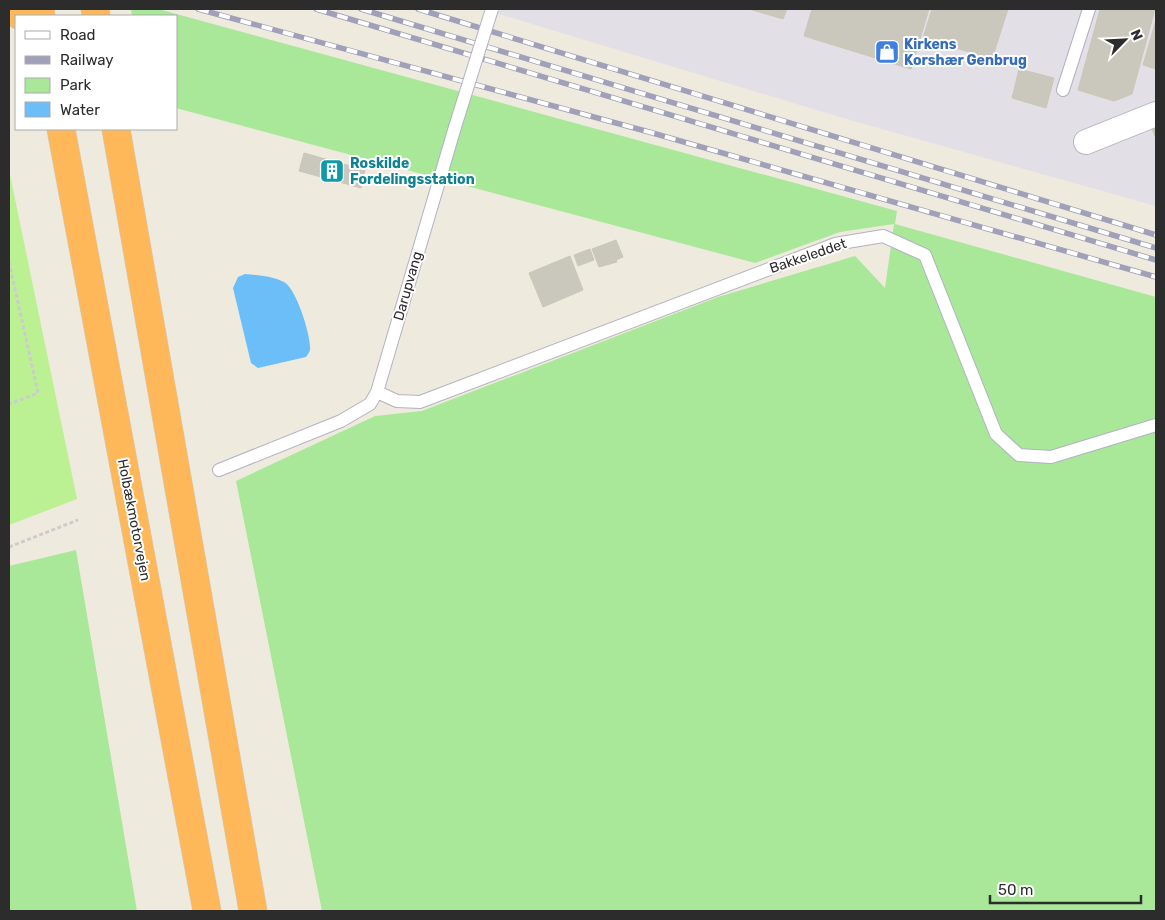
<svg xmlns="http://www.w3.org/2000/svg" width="1165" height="920" viewBox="0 0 1165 920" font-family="Rubik,sans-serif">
<rect width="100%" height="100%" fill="#efeade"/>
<path fill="#e2dfe7" d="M 482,9 L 1156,9 L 1156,206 L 843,118 Z"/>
<path fill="#a8e898" d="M 131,9 L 158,9 L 897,211 L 895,224 L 1156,297 L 1156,911 L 322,911 L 236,481 L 375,416 L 422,411 L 718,297 L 855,256 L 885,288 L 894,224 L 840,232 L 755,263 L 176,108 L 176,16 L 132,16 Z
M 76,550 L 137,911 L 9,911 L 9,566 Z"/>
<path fill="#bbf093" d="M 9,170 L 77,499 L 9,525 Z"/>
<path fill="#6bbef7" d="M 245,274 C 258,275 272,276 284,282 C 296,288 310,333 310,347 C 311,351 308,354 306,357 L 258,368 L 251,363 L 233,288 L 238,277 Z"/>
<path fill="#cac7bd" stroke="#cbc7b7" d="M 749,9 L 787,9 L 783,19 Z
M 812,9 L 929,9 L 911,69 L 804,36 Z
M 932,9 L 1008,9 L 992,59 L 923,38 Z
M 1100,9 L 1155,9 L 1132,94 L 1114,101 L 1078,90 Z
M 1156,20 L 1156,69 L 1143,65 Z
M 1019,69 L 1054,78 L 1046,108 L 1012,98 Z
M 1156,127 L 1156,139 L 1152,128 Z
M 304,153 L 365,170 L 361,188 L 299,171 Z
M 616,240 L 623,257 L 616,260 L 617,262 L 599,267 L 592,249 Z
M 590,249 L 594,260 L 578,266 L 574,255 Z
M 570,256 L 583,290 L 543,307 L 529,273 Z"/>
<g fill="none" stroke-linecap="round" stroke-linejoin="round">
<defs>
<path id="service" d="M 1063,90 L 1089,9
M 377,392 L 397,401 L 420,402 L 835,244 L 883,236 L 925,255 L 996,434 L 1019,455 L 1051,457 L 1156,425
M 219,470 L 341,421 L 370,404 L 377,392 L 455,127"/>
<path id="minor" d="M 1086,142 L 1156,114"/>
<path id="motorway" d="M 19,9 L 20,16
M 40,9 L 41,16
M 95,9 L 96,16
M 61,129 L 207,911
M 116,129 L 253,911"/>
</defs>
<use href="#service" stroke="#b2b2c1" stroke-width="14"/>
<use href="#minor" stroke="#b2b2c1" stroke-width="26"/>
<use href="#motorway" stroke="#ccc" stroke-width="29"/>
<path stroke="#ccc" stroke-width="3" stroke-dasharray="4 2.5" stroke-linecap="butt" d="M 9,262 L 38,393 L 9,404
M 9,547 L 78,520"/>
<use href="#service" stroke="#fff" stroke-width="12"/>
<use href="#minor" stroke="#fff" stroke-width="24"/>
<use href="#motorway" stroke="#ffb859" stroke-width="28"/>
<defs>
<path id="rail" d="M 198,9 L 649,132 L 1156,277
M 316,9 L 1156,260
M 361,9 L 1156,248
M 418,9 L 1156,235"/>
</defs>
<use href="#rail" stroke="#a0a0b8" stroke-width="5.5"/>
<use href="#rail" stroke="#fff" stroke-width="4" stroke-dasharray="11" stroke-linecap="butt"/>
<defs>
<path id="service-bridge" d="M 455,127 L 492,9"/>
</defs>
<use href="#service-bridge" stroke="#b2b2c1" stroke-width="14" stroke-linecap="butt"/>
<use href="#service-bridge" stroke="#fff" stroke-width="12"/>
</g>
<defs>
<symbol id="shop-square" viewBox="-11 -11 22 22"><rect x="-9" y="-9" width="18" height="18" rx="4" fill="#3f7fe0" stroke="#fff"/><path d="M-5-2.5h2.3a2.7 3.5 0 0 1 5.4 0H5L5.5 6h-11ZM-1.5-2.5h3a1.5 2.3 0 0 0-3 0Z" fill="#fff"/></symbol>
<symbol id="building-square" viewBox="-11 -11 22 22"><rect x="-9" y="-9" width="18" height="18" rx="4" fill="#0f9aa8" stroke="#fff"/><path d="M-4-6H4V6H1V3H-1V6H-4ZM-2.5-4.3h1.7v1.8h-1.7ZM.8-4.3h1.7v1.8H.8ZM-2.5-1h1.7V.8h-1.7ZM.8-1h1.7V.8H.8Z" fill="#fff"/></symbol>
</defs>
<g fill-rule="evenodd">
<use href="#shop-square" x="873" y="38" width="28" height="28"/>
<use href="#building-square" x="318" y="157" width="28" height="28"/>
</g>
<g text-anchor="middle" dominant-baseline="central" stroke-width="4" stroke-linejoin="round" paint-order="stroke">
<g font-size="14" font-weight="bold" fill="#366cbe" stroke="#fff" text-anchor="start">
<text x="904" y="44">Kirkens<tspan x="904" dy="16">Korshær Genbrug</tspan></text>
</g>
<g font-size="14" font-weight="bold" fill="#0d838f" stroke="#fff" text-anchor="start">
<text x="350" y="163">Roskilde<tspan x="350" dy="16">Fordelingsstation</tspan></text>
</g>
<g font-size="14" fill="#2c2c2c" stroke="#fff">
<text transform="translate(808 256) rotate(-19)">Bakkeleddet</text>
<text transform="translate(408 286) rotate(-74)">Darupvang</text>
<text transform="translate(134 520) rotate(79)">Holbækmotorvejen</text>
</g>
</g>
<rect width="1165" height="920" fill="none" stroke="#2c2c2c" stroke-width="20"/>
<rect x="15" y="15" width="162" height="115" fill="#ffffff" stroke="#ababab"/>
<rect x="25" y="31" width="25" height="8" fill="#ffffff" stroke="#ababab"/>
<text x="60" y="40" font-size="15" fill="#2c2c2c">Road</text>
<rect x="25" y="56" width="25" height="8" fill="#a0a0b8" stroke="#ababab"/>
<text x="60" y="65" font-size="15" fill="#2c2c2c">Railway</text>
<rect x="25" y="78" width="25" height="15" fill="#a8e898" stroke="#ababab"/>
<text x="60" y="90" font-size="15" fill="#2c2c2c">Park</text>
<rect x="25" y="102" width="25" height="15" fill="#6bbef7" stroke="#ababab"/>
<text x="60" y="115" font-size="15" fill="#2c2c2c">Water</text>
<g transform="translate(1125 40) rotate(66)" stroke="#ffffff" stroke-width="4" paint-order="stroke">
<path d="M0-4L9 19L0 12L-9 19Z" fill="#2c2c2c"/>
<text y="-8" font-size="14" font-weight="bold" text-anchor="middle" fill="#2c2c2c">N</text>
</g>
<path d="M990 895v8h151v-8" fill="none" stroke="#2c2c2c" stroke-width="2.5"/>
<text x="998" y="895" font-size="15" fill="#2c2c2c" stroke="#ffffff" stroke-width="4" paint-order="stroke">50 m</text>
</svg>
